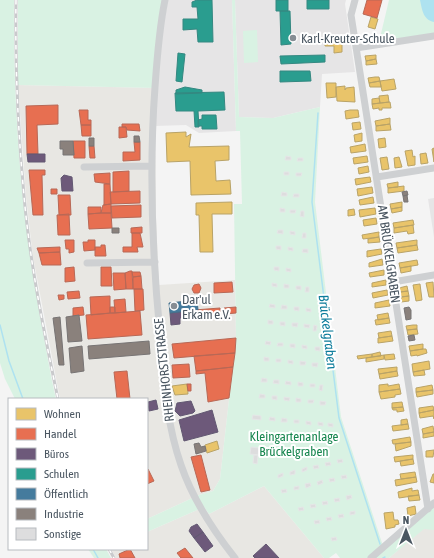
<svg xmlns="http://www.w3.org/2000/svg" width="434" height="558" viewBox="0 0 434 558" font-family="'Asap Condensed',sans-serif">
<rect width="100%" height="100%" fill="#f4f4f4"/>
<path fill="#e8e7e3" d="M 18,85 L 157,88 L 155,117 L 156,218 L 159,285 L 235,280 L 236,338 L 220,479 L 213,491 L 199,495 L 147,519 L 147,399 L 60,399 L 33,257 L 26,197 Z
M 264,486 L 324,558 L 116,558 L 111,549 L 147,549 L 147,532 L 204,507 L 209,514 Z
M 434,519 L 434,558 L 389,558 L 424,528 Z"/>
<path fill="#e6e5e6" d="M 168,0 L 232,0 L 236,131 L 199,133 L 186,125 L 154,126 L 160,46 Z
M 235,0 L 346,0 L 345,4 L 355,72 L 322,74 L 320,107 L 273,118 L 239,117 Z
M 434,198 L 434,237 L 428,199 Z"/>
<path fill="#d9f2e3" d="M 0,0 L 14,0 C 13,109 21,215 41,322 C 46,347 50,374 56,399 L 15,399 L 5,379 L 0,363 Z
M 18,0 L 168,0 L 163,22 L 157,88 L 18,85 Z
M 232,0 L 235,0 L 239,117 L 273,118 L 320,107 L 315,202 L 341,417 L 384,549 L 434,506 L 434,530 L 424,529 L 389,558 L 340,558 L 336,553 L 329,558 L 324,558 L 264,486 L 209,514 L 204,507 L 147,532 L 147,519 L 199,495 L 213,491 L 220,479 L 236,338 L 234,204 L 242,204 L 240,131 L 236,131 Z
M 389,0 L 434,0 L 434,33 L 379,42 Z
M 257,30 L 258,62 L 244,63 L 243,31 Z
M 88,549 L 106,549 L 111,558 L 94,558 Z"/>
<path fill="#aee2f0" d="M 420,0 L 434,0 L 434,22 C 423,20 422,9 420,0 Z"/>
<path fill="#e9c46a" stroke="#b9a367" d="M 371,17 L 378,19 L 375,29 L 368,27 Z
M 342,38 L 342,52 L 334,53 L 334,46 L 325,46 L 325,39 Z
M 376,55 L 376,59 L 366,61 L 365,56 Z
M 376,59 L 377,64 L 366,65 L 366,61 Z
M 375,77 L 379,77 L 380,81 L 369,83 L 368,78 Z
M 394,79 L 396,89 L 382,91 L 380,81 Z
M 380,81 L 381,87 L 370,87 L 369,83 Z
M 326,83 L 336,83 L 336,97 L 327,98 Z
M 345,86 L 345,90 L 346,88 L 354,87 L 355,102 L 337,101 L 336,87 Z
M 388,95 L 389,102 L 380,103 L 379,96 Z
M 379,98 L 380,103 L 372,104 L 372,99 Z
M 390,102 L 391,108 L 382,108 L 382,110 L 379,110 L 379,108 L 373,109 L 372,104 Z
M 350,110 L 358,110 L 359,117 L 346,119 L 345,111 Z
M 390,118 L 390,124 L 376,126 L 375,121 Z
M 360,122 L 361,129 L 353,130 L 352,123 Z
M 390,124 L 391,130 L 376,131 L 376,126 Z
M 186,132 L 186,137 L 191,134 L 189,147 L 229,146 L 229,160 L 215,161 L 216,181 L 230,180 L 231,194 L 191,195 L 190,161 L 167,162 L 166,133 Z
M 362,133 L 362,141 L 355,142 L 354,135 Z
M 385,138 L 386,147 L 379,148 L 378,139 Z
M 365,144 L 366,151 L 351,153 L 350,147 Z
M 434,148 L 434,162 L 432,149 Z
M 412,150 L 413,157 L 415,156 L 415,165 L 408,166 L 405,151 Z
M 426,153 L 428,163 L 421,164 L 420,154 Z
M 367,156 L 368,162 L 354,164 L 353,158 Z
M 387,157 L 389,169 L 382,170 L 380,158 Z
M 399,157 L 402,167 L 395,168 L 394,158 Z
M 368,166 L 369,172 L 359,174 L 358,168 Z
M 370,177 L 371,182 L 356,185 L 355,179 Z
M 398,182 L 398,187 L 388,188 L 387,184 Z
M 404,186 L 404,191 L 388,193 L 388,188 Z
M 372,187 L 373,193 L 358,196 L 357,189 Z
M 373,197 L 374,203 L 360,205 L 359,200 Z
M 232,202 L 232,214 L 212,214 L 213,252 L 200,252 L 199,215 L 196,215 L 196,203 Z
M 402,202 L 402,207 L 391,209 L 390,204 Z
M 402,207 L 402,211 L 392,213 L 391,209 Z
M 375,208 L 376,214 L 360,217 L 359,210 Z
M 354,209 L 355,215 L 348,216 L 348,210 Z
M 376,218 L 377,224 L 364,226 L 363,220 Z
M 413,220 L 414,225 L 394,228 L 393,223 Z
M 413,225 L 414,233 L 408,234 L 407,231 L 394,233 L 394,228 Z
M 379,232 L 379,237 L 363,239 L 362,235 Z
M 379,237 L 380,242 L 368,243 L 368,239 Z
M 417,240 L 417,245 L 397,248 L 396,243 Z
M 417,245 L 418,250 L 398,253 L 397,248 Z
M 381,249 L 382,254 L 367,257 L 367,251 Z
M 382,259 L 383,265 L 369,267 L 369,263 Z
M 417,260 L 418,265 L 400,268 L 399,263 Z
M 411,266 L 411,271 L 401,273 L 400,268 Z
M 384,270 L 384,275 L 370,277 L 369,273 Z
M 386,280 L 386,285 L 372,287 L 372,283 Z
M 433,282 L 434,297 L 429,297 L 426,283 Z
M 420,284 L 422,300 L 416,301 L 413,285 Z
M 407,286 L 408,291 L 400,292 L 399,288 Z
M 387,290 L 388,295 L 373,298 L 372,293 Z
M 408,291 L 409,296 L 401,297 L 400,292 Z
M 409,296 L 409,301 L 401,302 L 401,297 Z
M 389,300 L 390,306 L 375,308 L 375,303 Z
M 388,313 L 389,318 L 378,320 L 377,315 Z
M 389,318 L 390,323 L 376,325 L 375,320 Z
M 413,325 L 417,325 L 417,329 L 407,330 L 406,326 Z
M 417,329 L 418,334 L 408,335 L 407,330 Z
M 391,331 L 392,336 L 379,338 L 378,333 Z
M 392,336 L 393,341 L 378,343 L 378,338 Z
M 423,344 L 423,349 L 410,351 L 409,346 Z
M 423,349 L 426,349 L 427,353 L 417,356 L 417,355 L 411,356 L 410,351 Z
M 380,352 L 381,356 L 372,357 L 372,354 Z
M 372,354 L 372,357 L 358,359 L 357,356 Z
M 394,354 L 395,359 L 385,360 L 384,355 Z
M 384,355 L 384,359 L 366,362 L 366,358 Z
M 429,361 L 430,369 L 413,372 L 412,364 Z
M 397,367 L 397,371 L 379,374 L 378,369 Z
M 424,370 L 425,375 L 414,376 L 413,372 Z
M 397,371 L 398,376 L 380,379 L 379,374 Z
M 187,384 L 188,394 L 175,395 L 172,386 Z
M 388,384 L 388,386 L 399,384 L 400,389 L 379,392 L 379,385 Z
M 432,385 L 433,390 L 416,392 L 416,388 Z
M 400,389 L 401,394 L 395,395 L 395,397 L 381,399 L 379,392 Z
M 433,390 L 433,394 L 417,397 L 416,392 Z
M 402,402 L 403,407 L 392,408 L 392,403 Z
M 433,406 L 434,410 L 419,413 L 419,408 Z
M 403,407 L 404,411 L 397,412 L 397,410 L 393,410 L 392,408 Z
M 434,410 L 434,419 L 433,416 L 420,418 L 419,413 Z
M 407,419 L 408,424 L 401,425 L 401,420 Z
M 408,424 L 409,429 L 393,431 L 392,426 Z
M 433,426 L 434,432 L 423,434 L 422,429 Z
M 434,432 L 434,436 L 423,438 L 423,434 Z
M 410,437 L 411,442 L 393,444 L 392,440 Z
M 217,441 L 219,449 L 207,453 L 205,445 Z
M 411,442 L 411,446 L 396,451 L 395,444 Z
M 434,450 L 433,457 L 426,457 L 426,451 Z
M 413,455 L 413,459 L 395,462 L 394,457 Z
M 413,459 L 414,464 L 401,466 L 400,461 Z
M 415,472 L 416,477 L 401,479 L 400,474 Z
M 433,474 L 434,474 L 434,483 L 430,482 Z
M 416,477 L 417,482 L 396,486 L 395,480 Z
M 412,488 L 412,491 L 418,490 L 419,495 L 399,498 L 398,492 Z
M 419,495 L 420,500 L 409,501 L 408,496 Z
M 415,506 L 416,514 L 408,516 L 407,508 Z
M 393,512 L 394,520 L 398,520 L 399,524 L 395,525 L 395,527 L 386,529 L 384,513 Z"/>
<path fill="#e76f51" stroke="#b86856" d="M 367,0 L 382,0 L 377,18 L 363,14 Z
M 58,105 L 58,124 L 37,125 L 38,154 L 27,154 L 26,106 Z
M 79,110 L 88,110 L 88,120 L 91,120 L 91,125 L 81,125 Z
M 122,124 L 139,124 L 140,131 L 127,130 L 126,127 L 122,127 Z
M 81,125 L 91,125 L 91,136 L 82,136 Z
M 119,127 L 126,127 L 127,137 L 119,138 Z
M 73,141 L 85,141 L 85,158 L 74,158 Z
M 134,142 L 140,142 L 140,160 L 123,161 L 123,152 L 135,152 Z
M 89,146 L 94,146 L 95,158 L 90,158 Z
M 29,170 L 45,170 L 45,175 L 42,175 L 43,215 L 33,215 Z
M 129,171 L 129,191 L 113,192 L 113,172 Z
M 110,173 L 110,184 L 95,182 L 94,174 Z
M 104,184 L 110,184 L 111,204 L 104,205 Z
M 51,189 L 57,189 L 57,194 L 51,194 Z
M 140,191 L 140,203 L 111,204 L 110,192 Z
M 58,195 L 70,195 L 71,215 L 59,215 Z
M 111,204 L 111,213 L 101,213 L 103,205 Z
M 141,205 L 141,217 L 112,218 L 111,206 Z
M 88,207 L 101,207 L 101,213 L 88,214 Z
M 101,213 L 111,213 L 112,228 L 89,229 L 88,214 Z
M 69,214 L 70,235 L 58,235 L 57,215 Z
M 142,227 L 142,233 L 131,233 L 131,228 Z
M 132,233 L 140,233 L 143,247 L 137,247 L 138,252 L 123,252 L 123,247 L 132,247 Z
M 65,240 L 74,240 L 74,252 L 69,253 L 69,249 L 66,249 Z
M 88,240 L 95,240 L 95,250 L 84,251 L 83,242 L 88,242 Z
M 101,245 L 105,245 L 106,256 L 95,256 L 95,247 L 101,247 Z
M 60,247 L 60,252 L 39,253 L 37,248 Z
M 60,252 L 61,265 L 42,265 L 39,253 Z
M 74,267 L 75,281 L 65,282 L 65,268 Z
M 101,267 L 111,267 L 112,286 L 101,286 Z
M 130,271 L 132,271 L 133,289 L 126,289 L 125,273 Z
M 132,272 L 140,272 L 141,276 L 133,277 Z
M 113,273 L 125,273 L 126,289 L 114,290 Z
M 141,276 L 142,289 L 133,289 L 133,277 Z
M 232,282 L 233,292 L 214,293 L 214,283 Z
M 199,284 L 201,288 L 199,293 L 194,293 L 192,289 L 194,285 Z
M 134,289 L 143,289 L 144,310 L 135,311 Z
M 79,291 L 80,298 L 68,299 L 67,292 Z
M 58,295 L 64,295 L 64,299 L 59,300 Z
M 110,296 L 110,313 L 91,315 L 90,297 Z
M 125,299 L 126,312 L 115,313 L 114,300 Z
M 83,307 L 84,315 L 73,316 L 73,308 Z
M 110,307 L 115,307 L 115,313 L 110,313 Z
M 236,307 L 236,313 L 225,314 L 224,308 Z
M 220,308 L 220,314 L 194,318 L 194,310 Z
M 140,311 L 142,335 L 88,339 L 86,315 Z
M 236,338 L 235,353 L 174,358 L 172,344 Z
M 235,353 L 233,367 L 196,371 L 194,356 Z
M 189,364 L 190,377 L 173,378 L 172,365 Z
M 233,367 L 229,398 L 208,402 L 205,373 L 196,374 L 196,371 Z
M 127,371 L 130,399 L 117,399 L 114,372 Z
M 187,384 L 191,384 L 191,391 L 188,391 Z
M 201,455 L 210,490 L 201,492 L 191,457 Z
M 148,469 L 154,481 L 147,484 L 147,470 Z
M 185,548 L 193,558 L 181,558 L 177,553 Z
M 130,549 L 135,558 L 120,558 L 119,554 Z"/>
<path fill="#6d597a" stroke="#625872" d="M 27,154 L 45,154 L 45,162 L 28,162 Z
M 64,175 L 72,177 L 73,191 L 62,191 L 61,178 Z
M 194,310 L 194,316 L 180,318 L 180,324 L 171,325 L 170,313 Z
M 156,400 L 158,409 L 149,411 L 148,402 Z
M 191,401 L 195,411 L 193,413 L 180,416 L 175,411 L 177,403 Z
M 212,410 L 218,432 L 184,441 L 179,420 Z
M 197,524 L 203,532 L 194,538 L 189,531 L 191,527 Z
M 203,532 L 213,546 L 205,552 L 194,538 Z
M 266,544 L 279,558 L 255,558 L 253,556 Z"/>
<path fill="#2a9d8f" stroke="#348881" d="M 197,0 L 212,0 L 213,42 L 198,42 L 197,29 L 183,30 L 183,19 L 198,19 L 197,7 L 192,7 L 192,2 Z
M 276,0 L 288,0 L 288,11 L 276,11 Z
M 307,0 L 329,0 L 329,9 L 307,9 Z
M 280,11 L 290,11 L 291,44 L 281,45 Z
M 178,53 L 185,54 L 182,82 L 176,81 Z
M 325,55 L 325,62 L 281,64 L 280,56 Z
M 280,71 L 310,71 L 311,81 L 280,82 Z
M 185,87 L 202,90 L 202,93 L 176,94 L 176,90 Z
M 224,92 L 225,110 L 198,111 L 199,127 L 195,127 L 194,111 L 176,111 L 175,93 Z
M 202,115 L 216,115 L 217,129 L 202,129 L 202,126 L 198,126 L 198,120 L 202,119 Z"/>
<path fill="#457b9d" stroke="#46708b" d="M 197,300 L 198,310 L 170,313 L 169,303 Z"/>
<path fill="#8a817c" stroke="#777474" d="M 134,136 L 139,136 L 140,142 L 134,142 Z
M 89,138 L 94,138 L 94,146 L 89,146 Z
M 60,141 L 73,141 L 74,155 L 63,155 L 63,149 L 60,149 Z
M 407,191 L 408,195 L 403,196 L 402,192 Z
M 407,195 L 408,202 L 404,202 L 403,196 Z
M 112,228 L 119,228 L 119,233 L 112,233 Z
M 409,307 L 411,310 L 411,319 L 406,320 L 404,308 Z
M 79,315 L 82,341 L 68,342 L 66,317 Z
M 60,317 L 64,365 L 59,365 L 53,318 Z
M 414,335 L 415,340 L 409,341 L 408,336 Z
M 149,341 L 150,354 L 89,359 L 88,346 Z
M 82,346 L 84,371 L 71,373 L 69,348 Z
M 199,443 L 201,447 L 205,446 L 206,451 L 196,454 L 194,444 Z"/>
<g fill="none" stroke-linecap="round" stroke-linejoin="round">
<path stroke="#aee2f0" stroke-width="1.5" d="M 318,113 L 312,202 L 339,418 L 380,544
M 0,325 L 9,361 L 23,399
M 93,549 L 98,558
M 383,558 L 385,557"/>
</g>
<path fill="#ddddde" stroke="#e5e6e7" d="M 286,156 L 291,157 L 291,160 L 285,160 Z
M 298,158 L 303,158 L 303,161 L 297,161 Z
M 284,172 L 289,172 L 289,175 L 284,175 Z
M 296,173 L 302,173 L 301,176 L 296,176 Z
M 282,192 L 287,193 L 287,196 L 281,196 Z
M 294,194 L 299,194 L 299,197 L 293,197 Z
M 280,208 L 285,209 L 285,212 L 280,212 Z
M 290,210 L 296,210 L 295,213 L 290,213 Z
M 301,211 L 304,211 L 304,217 L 300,216 Z
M 278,230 L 283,230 L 283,234 L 277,233 Z
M 290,231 L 295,232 L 295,235 L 290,234 Z
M 303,233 L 306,233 L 306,238 L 302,238 Z
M 276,246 L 281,246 L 281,250 L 276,249 Z
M 288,247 L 293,248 L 293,251 L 288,250 Z
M 303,249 L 308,249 L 308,253 L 302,252 Z
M 274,267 L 279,267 L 279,271 L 274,270 Z
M 286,268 L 291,269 L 291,272 L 286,271 Z
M 272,283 L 277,284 L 277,287 L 272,286 Z
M 284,284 L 289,285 L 289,288 L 284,288 Z
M 296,286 L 301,286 L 301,290 L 296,289 Z
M 306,287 L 309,287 L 309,292 L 305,292 Z
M 270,304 L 275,305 L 275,308 L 269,307 Z
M 282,305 L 287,306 L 287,309 L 281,309 Z
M 294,307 L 299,307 L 299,311 L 294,310 Z
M 306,308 L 311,309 L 311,312 L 306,311 Z
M 268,320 L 273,321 L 273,324 L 268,324 Z
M 280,322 L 285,322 L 285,326 L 280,325 Z
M 292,323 L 298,323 L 297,327 L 292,326 Z
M 304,324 L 310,325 L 309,328 L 304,327 Z
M 314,325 L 317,326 L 316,331 L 313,331 Z
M 266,341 L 271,342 L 270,345 L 265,344 Z
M 278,343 L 283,343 L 283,346 L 277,346 Z
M 290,344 L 295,344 L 295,348 L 290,347 Z
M 302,345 L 307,346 L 307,349 L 302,348 Z
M 315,347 L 320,347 L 320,351 L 315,350 Z
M 264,357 L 269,358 L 269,361 L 264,361 Z
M 276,359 L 281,359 L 281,362 L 276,362 Z
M 288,360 L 293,361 L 293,364 L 288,363 Z
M 300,361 L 306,362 L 305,365 L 300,365 Z
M 312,363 L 318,363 L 317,367 L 312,366 Z
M 262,378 L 267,379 L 267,382 L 261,382 Z
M 274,380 L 279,380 L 279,384 L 273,383 Z
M 286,381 L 291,382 L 291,385 L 285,384 Z
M 298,382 L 303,383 L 303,386 L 298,386 Z
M 310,384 L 315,384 L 315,387 L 310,387 Z
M 320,385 L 323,385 L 322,391 L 319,390 Z
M 260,394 L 265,395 L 265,398 L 259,398 Z
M 272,396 L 277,396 L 277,400 L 272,399 Z
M 284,397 L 290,398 L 289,401 L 284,400 Z
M 296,398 L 301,399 L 301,402 L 296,402 Z
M 308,400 L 314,400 L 313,403 L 308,403 Z
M 320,401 L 326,402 L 325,405 L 320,405 Z
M 253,415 L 261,416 L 261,420 L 252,419 Z
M 270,417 L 275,418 L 275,421 L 269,420 Z
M 282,418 L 287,419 L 287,422 L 281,422 Z
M 294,420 L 299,420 L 299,423 L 294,423 Z
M 306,421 L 311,422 L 311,425 L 306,424 Z
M 318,422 L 323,423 L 323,426 L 318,425 Z
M 328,423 L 333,424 L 333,427 L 328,426 Z
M 268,433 L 273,434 L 273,437 L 267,436 Z
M 280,434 L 285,435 L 285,438 L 280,438 Z
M 292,436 L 297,436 L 297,440 L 292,439 Z
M 304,437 L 310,438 L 309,441 L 304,440 Z
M 316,438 L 322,439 L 321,442 L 316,442 Z
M 329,440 L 334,440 L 333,443 L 328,443 Z
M 251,447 L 259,448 L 258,455 L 250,454 Z
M 254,455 L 258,455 L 257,464 L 253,463 Z
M 342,459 L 343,462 L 338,463 L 337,460 Z
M 330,462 L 331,465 L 326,466 L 325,463 Z
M 318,465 L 319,468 L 314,469 L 313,466 Z
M 307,467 L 307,470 L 302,472 L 302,469 Z
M 295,470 L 295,474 L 290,475 L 290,472 Z
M 283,473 L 283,476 L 278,478 L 278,475 Z
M 346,475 L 347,478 L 342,479 L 341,476 Z
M 334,478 L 335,481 L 330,482 L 329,479 Z
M 322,480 L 323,483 L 318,485 L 317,482 Z
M 310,483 L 311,486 L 306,488 L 305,484 Z
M 299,486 L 299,489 L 294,490 L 294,487 Z
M 286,489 L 287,492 L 282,493 L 281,490 Z
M 351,495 L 352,498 L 347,500 L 346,496 Z
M 339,498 L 340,501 L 335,502 L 334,499 Z
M 327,501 L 328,504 L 323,505 L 322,502 Z
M 315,504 L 316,507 L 311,508 L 310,505 Z
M 303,507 L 304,510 L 299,511 L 298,508 Z
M 355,511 L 355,514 L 350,515 L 350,512 Z
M 343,514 L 344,517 L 339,518 L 338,515 Z
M 331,517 L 332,520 L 327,521 L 326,518 Z
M 319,520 L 320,523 L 315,524 L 314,521 Z
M 336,537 L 337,540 L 332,541 L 331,538 Z"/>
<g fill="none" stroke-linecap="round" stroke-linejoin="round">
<path stroke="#ced0d2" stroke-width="7" d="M 165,0 C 159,29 157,58 155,87 C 149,169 152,252 160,334 C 164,379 166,422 181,465 C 193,500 212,529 235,558
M 355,0 L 351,15 L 428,509
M 356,48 L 434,36
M 84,167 L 151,166
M 377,177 L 434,168
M 87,263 L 155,262
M 393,282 L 434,275
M 371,558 L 434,503"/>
<defs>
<path id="rail" d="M 16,0 C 15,66 18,131 24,196 C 30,264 44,332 58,399
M 109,549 L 114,558"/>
</defs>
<use href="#rail" stroke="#c9cacc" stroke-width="3"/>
<use href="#rail" stroke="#fff" stroke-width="1.5" stroke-dasharray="4.5" stroke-linecap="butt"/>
</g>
<g fill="#868d94" stroke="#fff" stroke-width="1.5">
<circle cx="293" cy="38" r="4"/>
<circle cx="174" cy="306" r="4"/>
</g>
<g text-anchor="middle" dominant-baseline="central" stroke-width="4" stroke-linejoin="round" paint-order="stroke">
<g font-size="13" fill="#4a5661" stroke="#fff" text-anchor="start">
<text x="301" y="38">Karl-Kreuter-Schule</text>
<text x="182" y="299">Dar'ul<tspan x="182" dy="15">Erkam e.V.</tspan></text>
</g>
<g font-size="13" fill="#4a5661" stroke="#fff">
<text transform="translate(389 254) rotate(82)">AM BRÜCKELGRABEN</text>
<text transform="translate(164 370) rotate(-96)">RHEINHORSTSTRASSE</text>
</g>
<g font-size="13" fill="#17864f" stroke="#fff">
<text x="294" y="436">Kleingartenanlage<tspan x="294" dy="15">Brückelgraben</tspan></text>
</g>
<g font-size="14" font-style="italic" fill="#0c7c9b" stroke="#fff">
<text transform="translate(328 332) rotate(83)">Brückelgraben</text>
</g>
</g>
<rect x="8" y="398" width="140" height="152" fill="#ffffff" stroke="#b7bbc0"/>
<rect x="16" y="408" width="20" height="12" fill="#e9c46a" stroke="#b7bbc0"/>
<text x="44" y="418" font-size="12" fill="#4a5661">Wohnen</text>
<rect x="16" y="428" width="20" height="12" fill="#e76f51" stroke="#b7bbc0"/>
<text x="44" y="438" font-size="12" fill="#4a5661">Handel</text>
<rect x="16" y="448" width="20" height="12" fill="#6d597a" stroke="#b7bbc0"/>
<text x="44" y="458" font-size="12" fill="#4a5661">Büros</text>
<rect x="16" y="468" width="20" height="12" fill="#2a9d8f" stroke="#b7bbc0"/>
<text x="44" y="478" font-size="12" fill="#4a5661">Schulen</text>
<rect x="16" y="488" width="20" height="12" fill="#457b9d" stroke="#b7bbc0"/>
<text x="44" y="498" font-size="12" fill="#4a5661">Öffentlich</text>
<rect x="16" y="508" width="20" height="12" fill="#8a817c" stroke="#b7bbc0"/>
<text x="44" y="518" font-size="12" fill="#4a5661">Industrie</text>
<rect x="16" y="528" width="20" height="12" fill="#ddddde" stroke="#b7bbc0"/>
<text x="44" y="538" font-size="12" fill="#4a5661">Sonstige</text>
<g transform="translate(406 530)" stroke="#ffffff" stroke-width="3" paint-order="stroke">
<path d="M0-3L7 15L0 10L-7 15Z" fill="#4a5661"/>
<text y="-6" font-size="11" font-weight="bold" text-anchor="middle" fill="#4a5661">N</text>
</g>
</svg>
